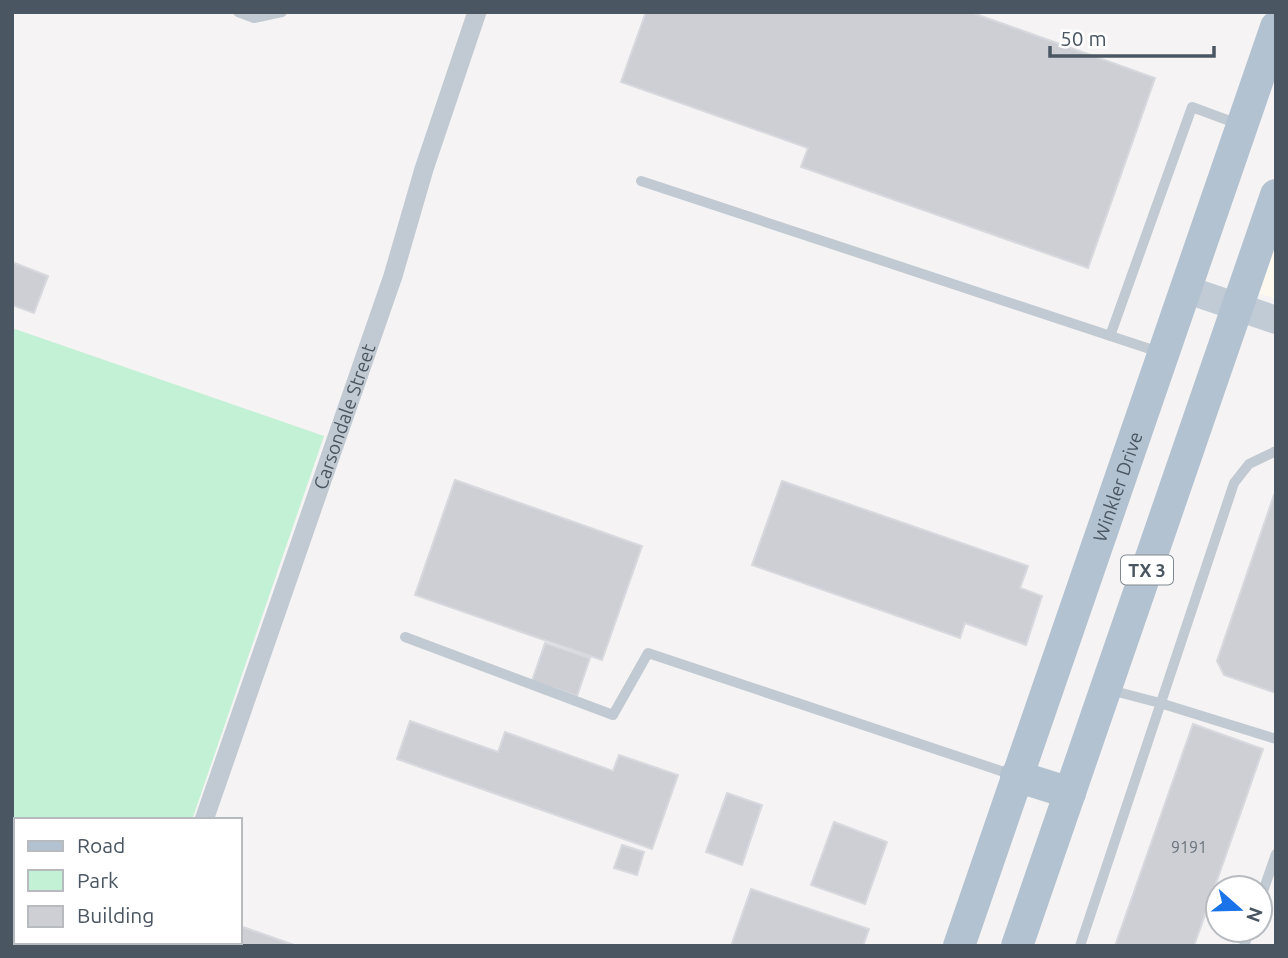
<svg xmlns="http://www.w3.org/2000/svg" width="1288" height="958" viewBox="0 0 1288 958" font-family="Ubuntu,sans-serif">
<rect width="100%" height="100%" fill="#f5f3f3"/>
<path fill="#fdf9ef" d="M 1276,231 L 1276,299 L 1255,292 Z"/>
<path fill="#c3f1d5" d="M 12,328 L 324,436 L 192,820 L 16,820 L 16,942 L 150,942 L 149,946 L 12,946 Z"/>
<path fill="#cdcfd5" stroke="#d7d9de" stroke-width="2" d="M 646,12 L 970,12 L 1155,78 L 1088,268 L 801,167 L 808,148 L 621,82 Z
M 12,262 L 48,276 L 34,313 L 12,305 Z
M 455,480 L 642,546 L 602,660 L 415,595 Z
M 782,481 L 1028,566 L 1020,588 L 1042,596 L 1026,645 L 965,623 L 960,638 L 752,565 Z
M 1274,495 L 1276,495 L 1276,693 L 1224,675 L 1217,661 Z
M 545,643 L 590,658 L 577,696 L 532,681 Z
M 410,721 L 498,752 L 505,732 L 613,771 L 619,755 L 678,775 L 652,849 L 397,759 Z
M 1193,724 L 1263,749 L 1194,946 L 1115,946 Z
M 727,793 L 762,805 L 742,865 L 706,852 Z
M 834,822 L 887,842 L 865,904 L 811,885 Z
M 622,845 L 644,852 L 637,875 L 614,868 Z
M 751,889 L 869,929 L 863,946 L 731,946 Z
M 240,926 L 297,946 L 204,946 L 206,942 L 240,942 Z"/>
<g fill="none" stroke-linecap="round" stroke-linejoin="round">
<path stroke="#c1cad2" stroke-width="10" d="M 238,12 L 254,18 L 282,12
M 641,181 L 1159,352
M 1110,336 L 1192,107 L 1238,124
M 405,637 L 613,715 L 648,653 L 1013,775
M 1110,690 L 1160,703 L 1276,739
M 1260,900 L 1276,854
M 1080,946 L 1234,483 L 1249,464 L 1276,451
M 1244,946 L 1250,930"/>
<g stroke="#c1cad2" stroke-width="19">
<path id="s1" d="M 204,820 L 393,276 L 424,169 L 477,12"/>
<path d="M 160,946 L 161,942"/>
</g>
<path stroke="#c1cbd6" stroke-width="28" d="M 1185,289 L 1276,320"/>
<g stroke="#b3c2d1" stroke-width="32">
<path d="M 1016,776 L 1070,793"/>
<path id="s2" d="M 959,946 L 1276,27"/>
<path d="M 1017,946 L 1276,195"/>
</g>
</g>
<g text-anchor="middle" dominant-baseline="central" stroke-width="6" stroke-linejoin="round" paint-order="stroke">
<g font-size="16" fill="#6b747e">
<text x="1189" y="847">9191</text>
</g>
<rect fill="#fff" stroke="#808990" stroke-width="2" x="1121" y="555.5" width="52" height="29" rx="5"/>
<g font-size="18" font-weight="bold" fill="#4a5661">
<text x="1147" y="570">TX 3</text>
</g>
<g font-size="19" fill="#4a5661" stroke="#fff">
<text stroke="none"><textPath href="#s1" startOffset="427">Carsondale Street</textPath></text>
<text stroke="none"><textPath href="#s2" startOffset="486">Winkler Drive</textPath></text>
</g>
</g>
<rect width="1288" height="958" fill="none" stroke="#4a5661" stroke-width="28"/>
<rect x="14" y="818" width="228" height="126" fill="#ffffff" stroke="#b7bbc0" stroke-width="2"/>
<rect x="28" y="841" width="35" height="10" fill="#b3c2d1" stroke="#b7bbc0" stroke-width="2"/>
<text x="77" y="853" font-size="21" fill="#4a5661">Road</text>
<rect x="28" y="870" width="35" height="21" fill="#c3f1d5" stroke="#b7bbc0" stroke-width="2"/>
<text x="77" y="888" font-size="21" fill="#4a5661">Park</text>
<rect x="28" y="906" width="35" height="21" fill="#cdcfd5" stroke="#b7bbc0" stroke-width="2"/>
<text x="77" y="923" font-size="21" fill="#4a5661">Building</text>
<g transform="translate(1239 909) rotate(110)"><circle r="33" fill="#ffffff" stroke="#b7bbc0" stroke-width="2"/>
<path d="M0-5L12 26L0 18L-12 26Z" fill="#1a73e8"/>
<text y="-10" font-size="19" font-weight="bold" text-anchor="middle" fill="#4a5661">N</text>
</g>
<path d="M1050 46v10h164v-10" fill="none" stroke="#4a5661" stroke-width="3.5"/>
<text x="1060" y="46" font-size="21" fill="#4a5661" stroke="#ffffff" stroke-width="5" paint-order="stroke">50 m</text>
</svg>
